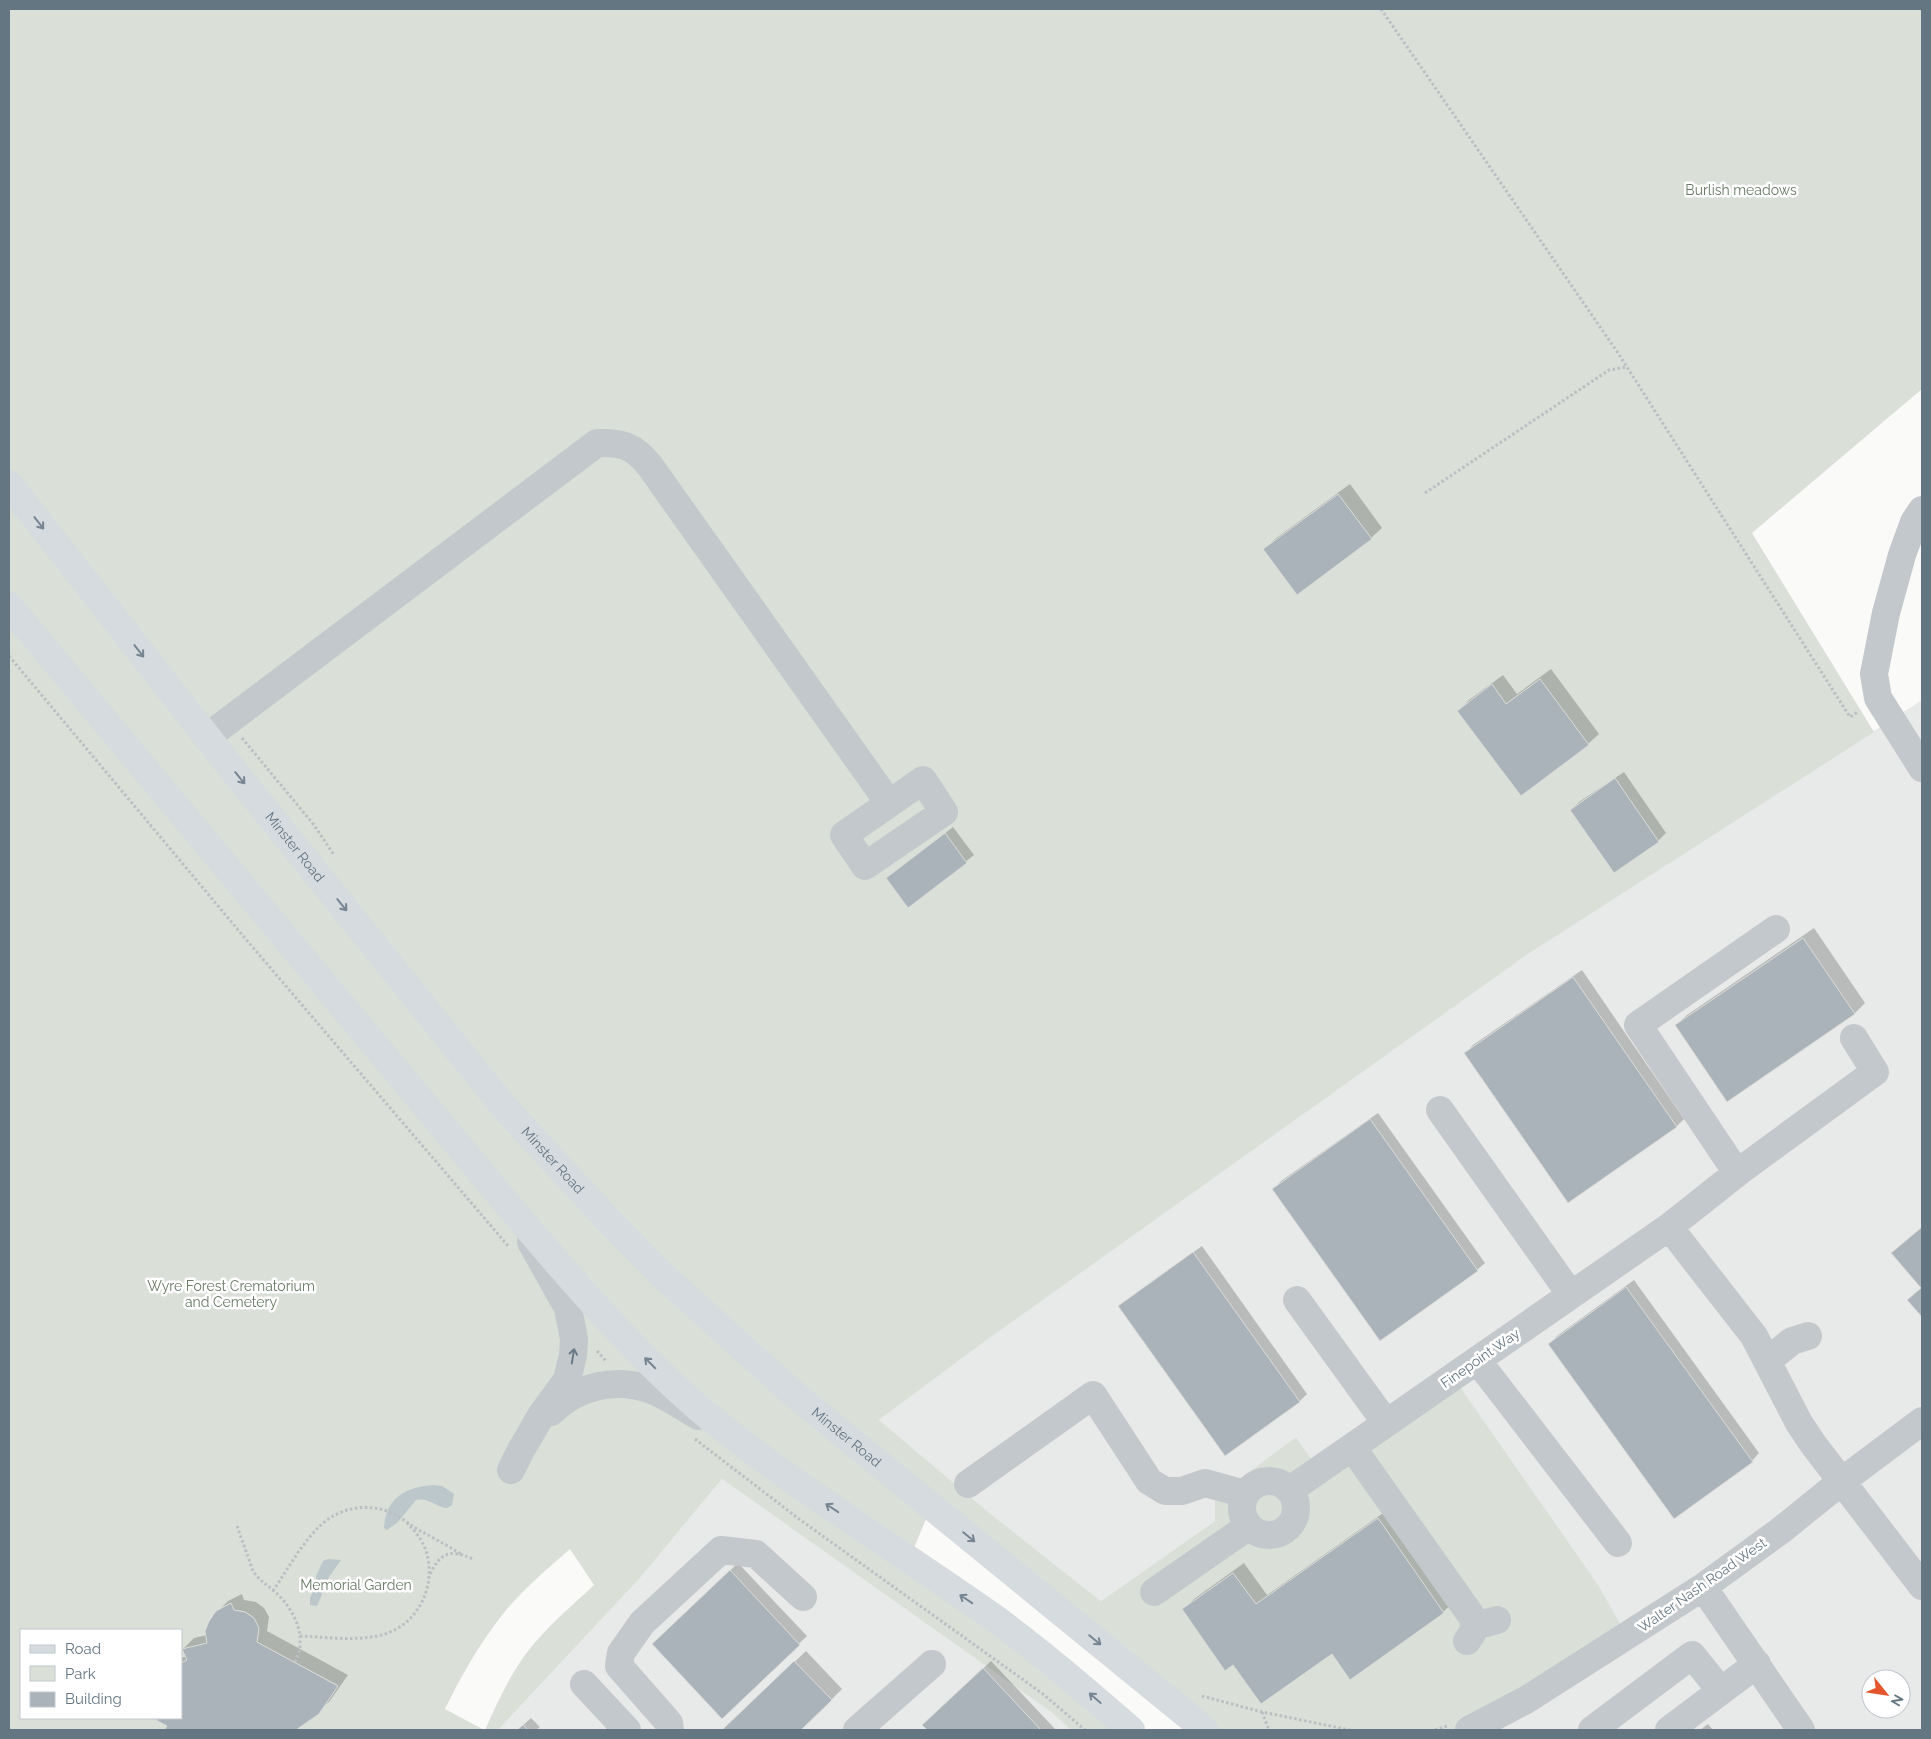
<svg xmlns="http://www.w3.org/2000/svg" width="1931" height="1739" viewBox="0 0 1931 1739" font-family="Raleway,sans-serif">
<rect width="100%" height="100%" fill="#fafaf8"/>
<path fill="#e8e9e9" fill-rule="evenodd" d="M 1922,700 L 1922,1730 L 1469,1730 L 1319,1470 L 1296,1437 L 1215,1521 L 1101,1601 L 992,1515 L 879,1420 L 984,1342 L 1528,954 ZM 1871,1679 L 1901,1679 L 1901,1709 L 1871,1709 Z
M 722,1479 L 1051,1712 L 1071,1730 L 498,1730 L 640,1578 Z"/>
<path fill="#dadfd7" d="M 9,9 L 1922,9 L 1922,389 L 1752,533 L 1874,732 L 1528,954 L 984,1342 L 879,1420 L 992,1515 L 1101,1601 L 1215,1521 L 1215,1498 L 1296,1437 L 1319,1470 L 1453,1377 L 1598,1585 L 1627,1636 L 1469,1730 L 1220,1730 L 1192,1719 L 931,1507 L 909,1560 L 1131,1730 L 1071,1730 L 1051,1712 L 722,1479 L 640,1578 L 498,1730 L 485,1730 C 499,1698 515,1664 539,1638 C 556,1619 576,1602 594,1585 L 570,1549 C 547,1569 522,1590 503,1614 C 480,1643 461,1676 445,1709 L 484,1730 L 296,1730 L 319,1714 L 338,1685 L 257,1642 C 263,1625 252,1609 234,1610 L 231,1603 C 213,1609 202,1624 207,1643 L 182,1649 L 187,1660 L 181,1663 L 181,1630 L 21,1630 L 21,1718 L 158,1718 L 157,1720 L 167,1726 L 163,1730 L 9,1730 Z"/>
<path fill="#bbc7cb" d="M 434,1485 L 442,1486 L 454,1494 L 452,1505 L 447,1508 C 436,1507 428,1497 416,1500 L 398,1522 L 387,1530 L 384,1528 C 386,1497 406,1487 434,1485 Z
M 328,1559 L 341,1560 L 329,1577 L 317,1606 L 310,1605 L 310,1598 L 317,1582 L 316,1576 L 323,1561 Z"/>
<path fill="#0003" d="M 1350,484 L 1382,528 L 1371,538 L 1265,550 L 1275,539 Z
M 1551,669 L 1599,734 L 1588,744 L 1459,711 L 1469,700 L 1503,675 L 1517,694 Z
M 1624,772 L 1666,833 L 1658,841 L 1614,871 L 1572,810 L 1579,802 Z
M 953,827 L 974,855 L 909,906 L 888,878 Z
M 1814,928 L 1865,1003 L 1855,1013 L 1727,1100 L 1676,1025 L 1687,1015 Z
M 1582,970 L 1684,1119 L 1676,1127 L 1466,1053 L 1473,1045 Z
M 1378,1113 L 1485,1263 L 1477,1270 L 1274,1189 L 1281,1181 Z
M 1922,1228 L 1922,1316 L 1909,1300 L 1922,1288 L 1901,1246 Z
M 1202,1246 L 1307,1394 L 1300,1401 L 1225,1454 L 1120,1307 L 1128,1299 Z
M 1634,1280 L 1759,1453 L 1752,1461 L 1550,1344 L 1557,1336 Z
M 1389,1509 L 1454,1602 L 1443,1612 L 1332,1652 L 1234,1663 L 1183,1610 L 1194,1599 L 1244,1563 L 1267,1595 Z
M 738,1563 L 807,1636 L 723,1717 L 661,1636 Z
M 242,1594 L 244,1600 L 256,1602 L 264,1608 L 269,1617 L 267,1631 L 348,1675 L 329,1702 L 300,1727 L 293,1730 L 165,1730 L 168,1726 L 158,1720 L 160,1718 L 181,1718 L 181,1658 L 187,1656 L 183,1649 L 194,1638 L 207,1635 L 217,1612 L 228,1601 Z
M 806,1651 L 842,1689 L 832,1699 L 799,1730 L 723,1730 Z
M 991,1661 L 1056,1730 L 928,1730 L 923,1725 Z
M 531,1718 L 540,1727 L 536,1730 L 518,1730 Z
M 1708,1724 L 1713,1730 L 1700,1730 Z"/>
<path fill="#aab3b9" stroke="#dcdcda" d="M 1338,494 L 1372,539 L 1297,595 L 1263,549 Z
M 1540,679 L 1589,745 L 1521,796 L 1457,711 L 1492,684 L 1506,704 Z
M 1615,778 L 1659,842 L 1614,873 L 1570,810 Z
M 945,833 L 967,863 L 908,908 L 886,878 Z
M 1803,938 L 1855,1014 L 1727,1102 L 1675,1025 Z
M 1573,977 L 1677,1127 L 1568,1203 L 1464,1053 Z
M 1370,1119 L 1478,1271 L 1380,1341 L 1272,1189 Z
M 1922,1227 L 1922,1317 L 1907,1300 L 1921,1288 L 1891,1253 Z
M 1193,1252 L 1300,1402 L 1225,1456 L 1118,1306 Z
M 1626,1287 L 1753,1462 L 1674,1519 L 1548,1344 Z
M 1378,1518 L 1444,1613 L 1350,1680 L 1332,1654 L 1261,1704 L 1233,1665 L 1225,1671 L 1182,1609 L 1233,1573 L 1256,1604 Z
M 730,1570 L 800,1645 L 722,1719 L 652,1644 Z
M 231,1603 L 234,1610 L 245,1612 L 254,1618 L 259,1628 L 257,1642 L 338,1686 L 319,1714 L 296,1730 L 164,1730 L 167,1726 L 156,1720 L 158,1718 L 181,1718 L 181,1663 L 187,1660 L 182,1649 L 207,1643 L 205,1631 L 209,1621 L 216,1611 Z
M 794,1661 L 832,1700 L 801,1730 L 722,1730 Z
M 983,1668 L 1041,1730 L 927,1730 L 922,1725 Z
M 523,1725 L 528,1730 L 517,1730 Z"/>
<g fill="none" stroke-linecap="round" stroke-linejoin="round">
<path stroke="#bbbfc2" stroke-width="3" stroke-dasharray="2.5 2.5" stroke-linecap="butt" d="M 1381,9 L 1618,353 L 1850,717 L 1859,711
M 1425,493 L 1609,370 L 1627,367
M 9,656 L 244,937 L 509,1247
M 242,738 L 314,825 L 334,855
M 597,1351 L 606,1361
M 695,1439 L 799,1519 L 1043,1694 L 1085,1730
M 237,1526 L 253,1571 C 259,1580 266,1584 274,1591 C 287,1602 298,1619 300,1636 C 325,1637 352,1641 377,1636 C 417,1629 439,1585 425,1548 C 421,1538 414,1530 407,1523
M 430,1574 C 441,1552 450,1549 473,1559
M 273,1591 C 288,1569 301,1544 320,1526 C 339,1507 370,1502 394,1514 C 402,1518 409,1524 417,1529 C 432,1537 448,1546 463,1555
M 295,1662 L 300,1650 L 300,1636
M 1202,1696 L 1262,1712 L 1350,1730
M 1262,1712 L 1269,1730
M 1435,1730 L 1447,1726"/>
<path stroke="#c3c8cc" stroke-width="28" d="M 1922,510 L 1914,522 L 1902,555 L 1886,613 L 1874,674 L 1878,698 L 1922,768
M 207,737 L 597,443 C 622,442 634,446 650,466 L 889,803
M 923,780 L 944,812 L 865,866 L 844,835 Z
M 1440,1110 L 1571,1295
M 1737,1173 L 1638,1025 L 1776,929
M 1669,1227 L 1754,1336 L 1799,1423 L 1813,1444 L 1922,1586
M 1297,1300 L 1386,1423
M 1477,1360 L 1618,1543
M 1767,1361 L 1792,1341 L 1808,1336
M 551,1412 C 577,1386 616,1377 651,1390 C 667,1396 683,1407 698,1416
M 1352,1447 L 1475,1621
M 511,1470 L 521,1450 L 542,1414 L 567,1380 L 573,1355 L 574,1339 L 568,1308 L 531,1242
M1242 1508a27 27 0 1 1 54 0a27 27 0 1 1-54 0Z
M 968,1484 L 1093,1395 L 1149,1481 L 1165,1491 L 1182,1491 L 1205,1483 L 1245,1494
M 1290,1490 L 1669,1227 L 1741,1170 L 1875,1072 L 1854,1038
M 1703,1587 L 1801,1730
M 1154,1592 L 1249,1526
M 1467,1641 L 1473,1632 L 1475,1621 L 1486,1623 L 1497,1620
M 584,1684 L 627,1730
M 670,1730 L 669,1723 L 619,1666 L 621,1653 L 642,1623 L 721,1550 L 756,1554 L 803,1597
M 857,1730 L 932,1664
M 1469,1730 L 1526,1700 L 1703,1587 L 1780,1531 L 1842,1481 L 1922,1421
M 1592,1730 L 1692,1655 L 1721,1691
M 1669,1730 L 1757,1664"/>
<g stroke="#d6dbdf" stroke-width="28">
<path id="s1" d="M 9,484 L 229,765 L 505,1108 L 608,1220 L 661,1274 L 795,1395 L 1192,1719 L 1204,1730"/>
<path d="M 9,606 L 514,1212 C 573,1281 632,1351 701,1410 C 793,1487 896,1548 993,1617 C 1041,1652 1086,1691 1131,1730"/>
</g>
</g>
<defs><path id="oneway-shaft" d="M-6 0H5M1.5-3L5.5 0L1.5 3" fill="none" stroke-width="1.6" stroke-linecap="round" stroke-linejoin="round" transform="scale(1.25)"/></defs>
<g stroke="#768591">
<use href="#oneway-shaft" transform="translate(39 523) rotate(52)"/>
<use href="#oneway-shaft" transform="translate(139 651) rotate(52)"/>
<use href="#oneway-shaft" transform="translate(240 778) rotate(51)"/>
<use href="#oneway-shaft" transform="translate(342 905) rotate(51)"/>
<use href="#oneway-shaft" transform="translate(650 1363) rotate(-135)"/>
<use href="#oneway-shaft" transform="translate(832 1508) rotate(-146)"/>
<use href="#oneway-shaft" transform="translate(969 1537) rotate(39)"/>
<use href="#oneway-shaft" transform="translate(966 1599) rotate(-146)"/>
<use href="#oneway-shaft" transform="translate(1095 1640) rotate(39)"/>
<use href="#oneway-shaft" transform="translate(1095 1698) rotate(-139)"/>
</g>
<use stroke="#6a7a87" href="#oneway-shaft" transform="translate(573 1356) rotate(-81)"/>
<g text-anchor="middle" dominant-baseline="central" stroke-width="5" stroke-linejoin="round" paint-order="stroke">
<g font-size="14" fill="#687a64" stroke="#fff">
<text x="1741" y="190">Burlish meadows</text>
<text x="231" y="1286">Wyre Forest Crematorium<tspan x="231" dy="16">and Cemetery</tspan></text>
<text x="356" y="1585">Memorial Garden</text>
</g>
<g font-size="14" fill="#657683" stroke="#fff">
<text stroke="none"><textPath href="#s1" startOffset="462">Minster Road</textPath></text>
<text stroke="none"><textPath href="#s1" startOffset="868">Minster Road</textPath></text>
<text transform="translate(1480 1358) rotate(-35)">Finepoint Way</text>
<text stroke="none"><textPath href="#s1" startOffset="1272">Minster Road</textPath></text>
<text transform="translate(1702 1585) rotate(-35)">Walter Nash Road West</text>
</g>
</g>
<rect width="1931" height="1739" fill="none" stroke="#657683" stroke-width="20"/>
<rect x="20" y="1629" width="162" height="90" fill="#ffffff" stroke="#c1c8cd"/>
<rect x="30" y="1645" width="25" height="8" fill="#d6dbdf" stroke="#c1c8cd"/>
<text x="65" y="1654" font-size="15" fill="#657683">Road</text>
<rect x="30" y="1666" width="25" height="15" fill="#dadfd7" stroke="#c1c8cd"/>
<text x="65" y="1679" font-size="15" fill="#657683">Park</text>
<rect x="30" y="1692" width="25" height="15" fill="#aab3b9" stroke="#c1c8cd"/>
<text x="65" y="1704" font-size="15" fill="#657683">Building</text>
<g transform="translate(1886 1694) rotate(120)"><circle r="24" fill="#ffffff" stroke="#c1c8cd"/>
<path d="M0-4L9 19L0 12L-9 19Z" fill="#e4572e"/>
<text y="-8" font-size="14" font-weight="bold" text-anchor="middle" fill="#657683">N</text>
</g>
</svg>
